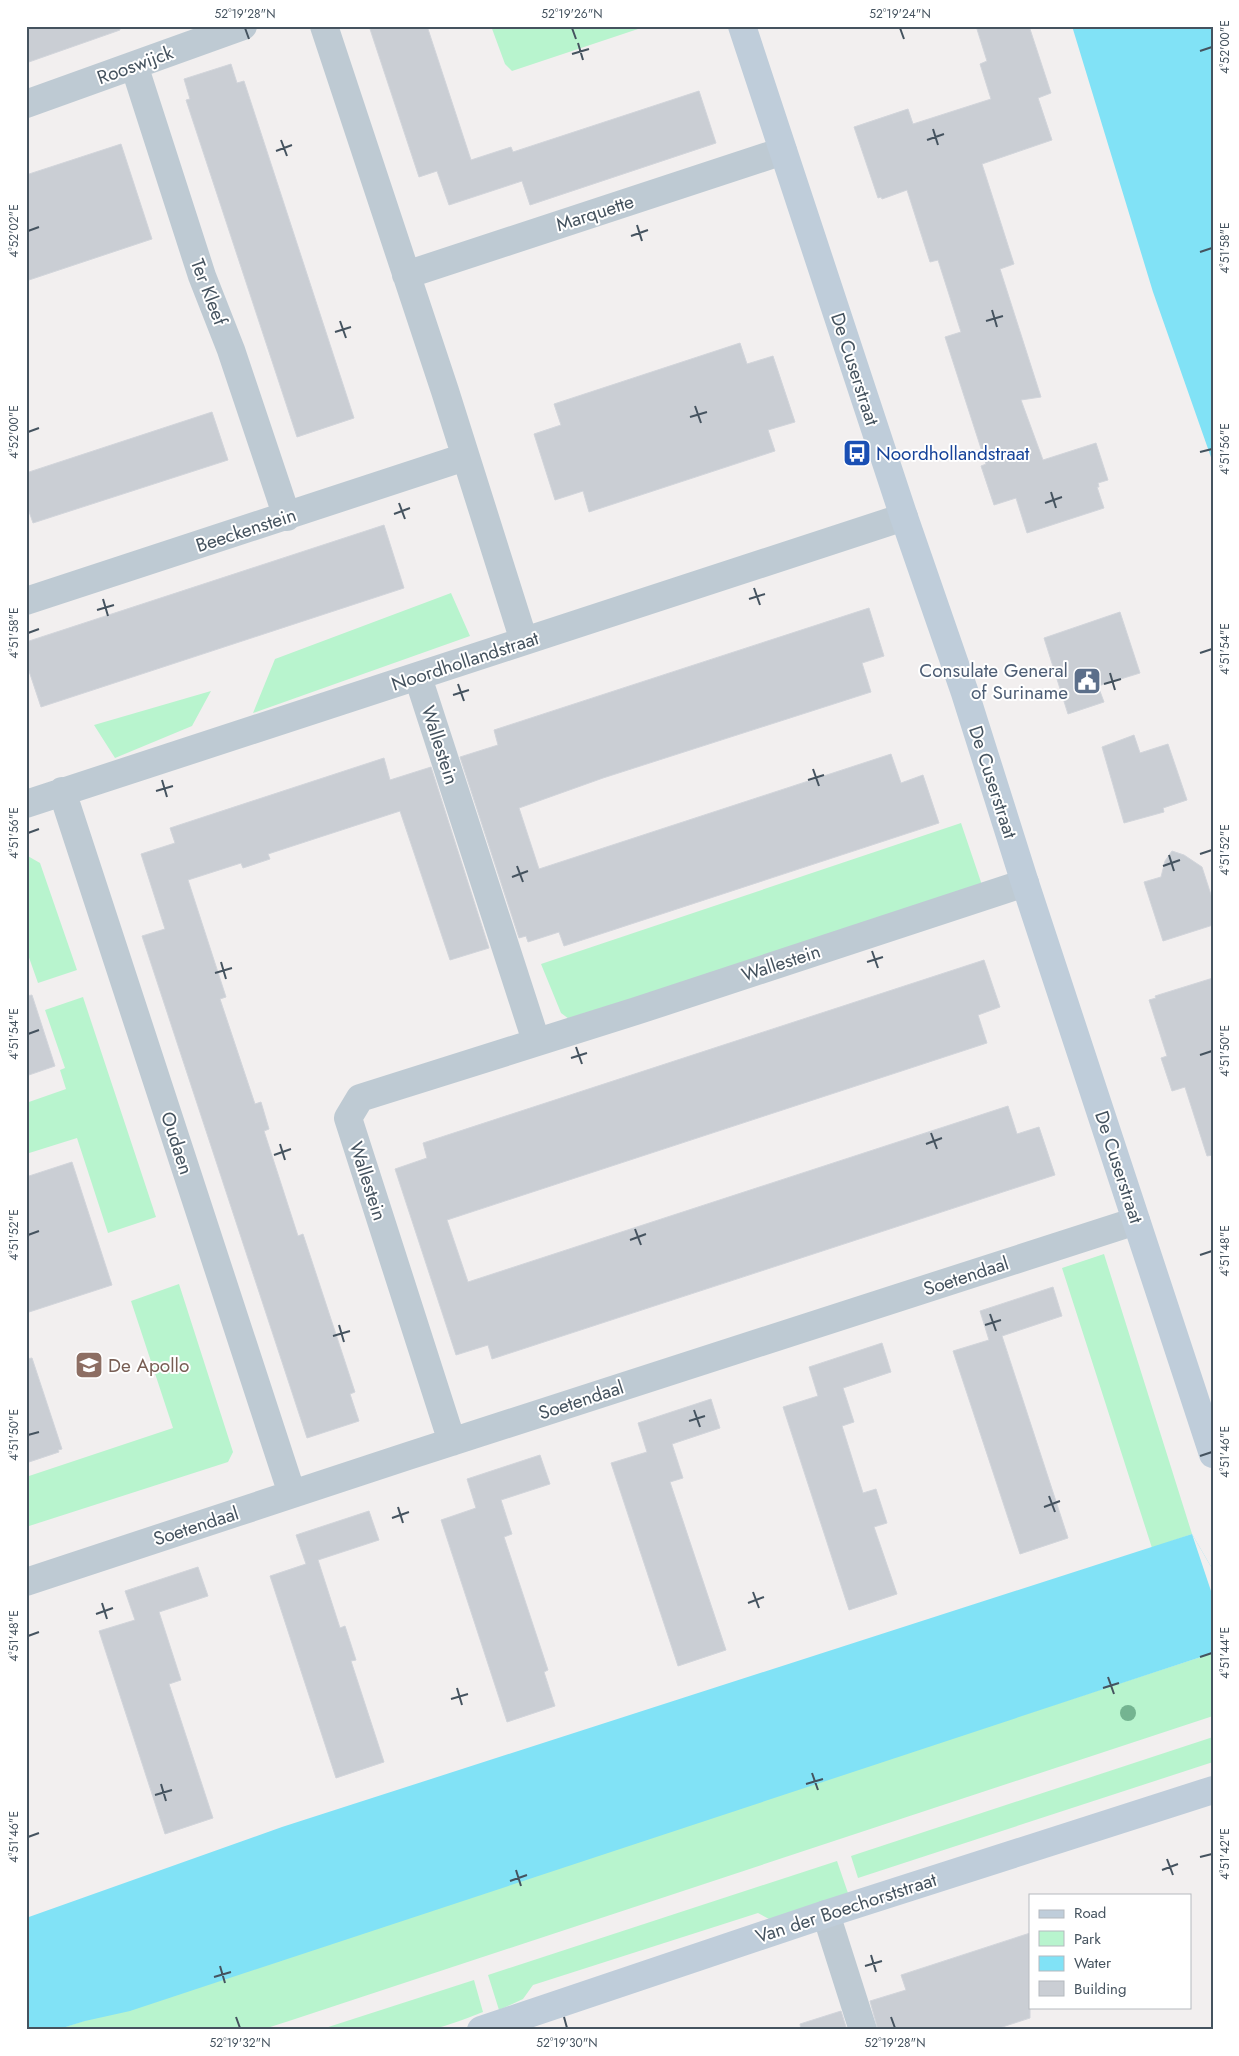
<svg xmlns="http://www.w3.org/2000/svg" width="1239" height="2056" viewBox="0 0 1239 2056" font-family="Jost,sans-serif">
<rect width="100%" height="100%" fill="#f2efef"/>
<path fill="#b8f4ce" d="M 491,26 L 647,26 L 512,71 L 505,64 Z
M 451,593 L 470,636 L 253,713 L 275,659 Z
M 211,691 L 192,726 L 115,758 L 94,725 Z
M 961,823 L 983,888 L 577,1025 L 561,1013 L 541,964 Z
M 26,855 L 40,863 L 77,970 L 38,983 L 26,949 Z
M 83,997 L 156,1217 L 108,1233 L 77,1138 L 26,1154 L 26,1103 L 66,1089 L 60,1070 L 65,1068 L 45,1010 Z
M 1104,1254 L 1192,1534 L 1152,1548 L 1062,1268 Z
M 179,1284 L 233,1452 L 228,1462 L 26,1527 L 26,1477 L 173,1428 L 131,1301 Z
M 1213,1653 L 1213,1716 L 292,2020 L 261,2030 L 56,2030 Z
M 1213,1737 L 1213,1762 L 858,1878 L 851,1856 Z
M 837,1861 L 849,1896 L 771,1920 L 758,1913 L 533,1985 L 523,1999 L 499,2010 L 488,1975 Z
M 474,1980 L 483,2012 C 466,2018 421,2039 405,2027 L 396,2030 L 319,2030 Z"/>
<path fill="#81e2f6" d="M 1072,26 L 1213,26 L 1213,463 L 1153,292 Z
M 1192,1534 L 1213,1570 L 1213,1653 L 130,2011 L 85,2021 L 56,2030 L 26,2030 L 26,1918 L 282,1827 Z"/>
<path fill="#f2efef" d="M 1192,1534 L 1213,1570 L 1213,1597 Z"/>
<path fill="#caced4" stroke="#d2d5db" d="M 26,26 L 119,26 L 120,30 L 26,63 Z
M 369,26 L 427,26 L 471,160 L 511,147 L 513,152 L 699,91 L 716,143 L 530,205 L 522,181 L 449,205 L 437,171 L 419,177 Z
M 976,26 L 1029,26 L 1051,93 L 1038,98 L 1052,140 L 982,164 L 1014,264 L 1000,269 L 1041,397 L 1021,400 L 1043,460 L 1096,443 L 1108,480 L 1098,483 L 1099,487 L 1097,487 L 1104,508 L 1027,533 L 1016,498 L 994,505 L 981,466 L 986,464 L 945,337 L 961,332 L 938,260 L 930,262 L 907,190 L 882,199 L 881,197 L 878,198 L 854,127 L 908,109 L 913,124 L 991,99 L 980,64 L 987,61 Z
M 231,64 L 237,83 L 244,81 L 354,418 L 297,437 L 186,100 L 190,99 L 184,79 Z
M 121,144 L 152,239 L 26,281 L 26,175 Z
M 740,343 L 747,364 L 773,356 L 795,422 L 768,430 L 775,451 L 589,512 L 583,491 L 555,500 L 534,434 L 561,425 L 554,404 Z
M 212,412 L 228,460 L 33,523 L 26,503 L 26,473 Z
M 384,525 L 404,588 L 41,707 L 26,662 L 26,642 Z
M 869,608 L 884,656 L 862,663 L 871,692 L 603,778 L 519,808 L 539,869 L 891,754 L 901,783 L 923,775 L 939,823 L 564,946 L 559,932 L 528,942 L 526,936 L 519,938 L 460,757 L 498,745 L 494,730 Z
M 1120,612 L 1140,673 L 1098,686 L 1104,702 L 1068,714 L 1044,638 Z
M 1134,735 L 1140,753 L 1168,744 L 1187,800 L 1163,808 L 1164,812 L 1124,823 L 1102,747 Z
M 384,758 L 390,780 L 431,767 L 489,948 L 450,960 L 400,811 L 268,854 L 270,859 L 243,868 L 241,863 L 188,880 L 226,997 L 220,999 L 255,1104 L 261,1102 L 269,1129 L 264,1131 L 298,1236 L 303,1234 L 355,1392 L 350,1394 L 359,1421 L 307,1438 L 142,936 L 165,929 L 141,854 L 175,843 L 170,828 Z
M 1172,851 L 1184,855 L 1202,867 L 1213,901 L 1213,925 L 1163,941 L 1144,882 L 1161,877 L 1165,861 Z
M 984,960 L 1000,1007 L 978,1015 L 987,1043 L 447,1220 L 468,1282 L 1008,1106 L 1017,1134 L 1039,1127 L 1055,1175 L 492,1359 L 488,1345 L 456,1355 L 395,1169 L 427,1158 L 423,1143 Z
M 1213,978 L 1213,1155 L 1207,1156 L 1185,1087 L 1172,1091 L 1161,1058 L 1167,1056 L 1149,1000 L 1156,998 L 1155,996 Z
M 32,995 L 55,1066 L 26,1076 L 26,996 Z
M 72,1162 L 112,1285 L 26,1313 L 26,1177 Z
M 1053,1287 L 1062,1316 L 1002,1336 L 1068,1538 L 1020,1554 L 953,1351 L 989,1340 L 980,1311 Z
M 882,1343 L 891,1372 L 843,1388 L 854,1422 L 842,1426 L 863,1493 L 876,1489 L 887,1523 L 874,1527 L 897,1594 L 849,1610 L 783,1407 L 818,1396 L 809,1367 Z
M 32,1358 L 62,1449 L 58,1450 L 59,1452 L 26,1463 L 26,1359 Z
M 711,1399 L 720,1428 L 672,1444 L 683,1478 L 670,1482 L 726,1650 L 678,1666 L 611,1463 L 647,1452 L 638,1423 Z
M 540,1455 L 550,1484 L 501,1500 L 512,1534 L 504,1537 L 548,1670 L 544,1672 L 555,1706 L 507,1722 L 441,1520 L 476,1508 L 467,1479 Z
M 369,1511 L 379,1540 L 318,1560 L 340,1628 L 345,1626 L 356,1660 L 351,1661 L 384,1762 L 336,1778 L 270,1576 L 306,1564 L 296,1535 Z
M 198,1567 L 208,1596 L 159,1612 L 181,1680 L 169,1684 L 213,1818 L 165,1834 L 99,1631 L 135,1620 L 125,1591 Z
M 1030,1933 L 1030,2018 L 993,2030 L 878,2030 L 870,2001 L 906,1990 L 901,1975 Z
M 841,2011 L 847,2030 L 801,2030 L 800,2024 Z"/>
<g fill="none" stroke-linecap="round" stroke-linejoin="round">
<path stroke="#becad3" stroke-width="28" d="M 324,26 L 445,391 L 524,641
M 134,65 L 202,276 L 231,350 L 287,517
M 26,104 L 243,26
M 406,275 L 783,151
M 26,601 L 465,457
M 418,677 L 536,1041
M 62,791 L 292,1494
M 26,804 L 904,517
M 452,1442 L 348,1118 L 360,1098 L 636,1011 L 1025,883
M 26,1582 L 408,1456 L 1136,1221
M 826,1914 L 863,2030"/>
<path stroke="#bfcdda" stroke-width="28" d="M 742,26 L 904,517 L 965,693 L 1025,883 L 1213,1454
M 481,2030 L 826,1914 L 1213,1790"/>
</g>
<circle fill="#74b491" cx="1128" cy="1713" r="8"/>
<path fill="none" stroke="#45535f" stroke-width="2" d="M 245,28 L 249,39M 572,28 L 576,39M 900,28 L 904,39M 578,43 L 583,60M 1200,51 L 1212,47M 572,54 L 589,49M 933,129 L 938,145M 281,140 L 287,156M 927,140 L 944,134M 276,151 L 292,145M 637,225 L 642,241M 28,231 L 39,227M 631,236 L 648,230M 1200,252 L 1212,248M 992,310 L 997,327M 340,321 L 346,338M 986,321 L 1003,316M 335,332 L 351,327M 695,406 L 701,423M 690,417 L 707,412M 28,432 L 39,428M 1200,452 L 1212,449M 1051,492 L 1056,508M 399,503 L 405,519M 1045,503 L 1062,497M 394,514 L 410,508M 754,588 L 760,605M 103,599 L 108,616M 749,599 L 765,594M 97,610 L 114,605M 28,633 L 39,629M 1200,653 L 1212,649M 1110,673 L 1115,690M 458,684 L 464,701M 1104,684 L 1121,679M 453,695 L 469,690M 813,769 L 819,786M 162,780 L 167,797M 808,780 L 824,775M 156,791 L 173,786M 28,833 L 39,829M 1200,854 L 1212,850M 1169,855 L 1174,871M 517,866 L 523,882M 1163,866 L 1180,860M 512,877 L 528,871M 872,951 L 878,968M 221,962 L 226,979M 867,962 L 883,957M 215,973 L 232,968M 28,1034 L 39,1030M 576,1047 L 582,1064M 1200,1055 L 1212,1051M 571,1058 L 587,1053M 931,1133 L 937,1149M 280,1144 L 285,1160M 926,1144 L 942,1138M 274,1155 L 291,1149M 635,1229 L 641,1245M 28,1235 L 39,1231M 630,1240 L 646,1234M 1200,1255 L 1212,1251M 990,1314 L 996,1331M 339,1325 L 344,1342M 985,1325 L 1001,1320M 333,1336 L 350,1331M 694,1410 L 700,1427M 689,1421 L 705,1416M 28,1435 L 39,1432M 1200,1456 L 1212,1452M 1049,1496 L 1055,1512M 398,1507 L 403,1523M 1044,1507 L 1060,1501M 392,1518 L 409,1512M 753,1592 L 759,1608M 102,1603 L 107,1619M 748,1603 L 764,1597M 96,1614 L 113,1608M 28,1636 L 39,1632M 1200,1657 L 1212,1653M 1108,1677 L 1114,1694M 457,1688 L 462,1705M 1103,1688 L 1119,1683M 451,1699 L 468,1694M 812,1773 L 818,1790M 161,1784 L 166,1801M 806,1784 L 823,1779M 155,1795 L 172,1790M 28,1837 L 39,1833M 1200,1857 L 1212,1854M 1167,1859 L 1173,1875M 516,1870 L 521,1886M 1162,1870 L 1178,1864M 510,1881 L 527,1875M 871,1955 L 876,1972M 220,1966 L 225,1983M 865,1966 L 882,1961M 214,1977 L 231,1972M 236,2017 L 240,2028M 564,2017 L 567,2028M 891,2017 L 895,2028"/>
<defs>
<symbol id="bus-square" viewBox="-11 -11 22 22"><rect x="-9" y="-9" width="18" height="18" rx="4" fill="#1a4fb4" stroke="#fff"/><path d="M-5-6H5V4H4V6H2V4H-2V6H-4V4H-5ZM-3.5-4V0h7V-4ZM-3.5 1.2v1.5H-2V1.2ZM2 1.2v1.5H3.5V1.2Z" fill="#fff"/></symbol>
<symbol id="civic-square" viewBox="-11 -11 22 22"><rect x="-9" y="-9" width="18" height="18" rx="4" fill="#5c6f8a" stroke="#fff"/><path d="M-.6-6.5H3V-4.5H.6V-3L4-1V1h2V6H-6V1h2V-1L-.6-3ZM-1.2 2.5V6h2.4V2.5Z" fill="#fff"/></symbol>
<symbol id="school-square" viewBox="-11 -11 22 22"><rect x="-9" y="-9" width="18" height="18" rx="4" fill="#8d6e63" stroke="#fff"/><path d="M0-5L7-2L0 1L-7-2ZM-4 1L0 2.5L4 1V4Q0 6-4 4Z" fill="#fff"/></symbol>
</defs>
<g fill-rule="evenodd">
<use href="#bus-square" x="841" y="437" width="32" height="32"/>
<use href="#civic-square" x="1071" y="665" width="32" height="32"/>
<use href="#school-square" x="73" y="1349" width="32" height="32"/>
</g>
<g text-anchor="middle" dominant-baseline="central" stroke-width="4" stroke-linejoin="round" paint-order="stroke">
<g font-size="19" fill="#45535f" stroke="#fff">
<text transform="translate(135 65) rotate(-20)">Rooswijck</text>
<text transform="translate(595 213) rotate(-18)">Marquette</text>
<text transform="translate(209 292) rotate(69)">Ter Kleef</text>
<text transform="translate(855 369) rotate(72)">De Cuserstraat</text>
<text transform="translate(246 530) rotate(-18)">Beeckenstein</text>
<text transform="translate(465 661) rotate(-18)">Noordhollandstraat</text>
<text transform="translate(440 745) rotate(72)">Wallestein</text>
<text transform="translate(993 782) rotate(72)">De Cuserstraat</text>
<text transform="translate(781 963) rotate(-18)">Wallestein</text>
<text transform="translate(177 1143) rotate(72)">Oudaen</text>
<text transform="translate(1119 1167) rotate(72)">De Cuserstraat</text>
<text transform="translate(368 1181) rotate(72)">Wallestein</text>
<text transform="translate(966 1276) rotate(-18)">Soetendaal</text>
<text transform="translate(581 1400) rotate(-18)">Soetendaal</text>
<text transform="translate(196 1526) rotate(-18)">Soetendaal</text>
<text transform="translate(846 1908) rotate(-18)">Van der Boechorststraat</text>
</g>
<g font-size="19" fill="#164399" stroke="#fff" text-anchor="start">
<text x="876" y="453">Noordhollandstraat</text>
</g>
<g font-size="19" fill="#4e5e75" stroke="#fff" text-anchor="end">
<text x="1068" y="670">Consulate General<tspan x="1068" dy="22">of Suriname</tspan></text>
</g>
<g font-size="19" fill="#785e54" stroke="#fff" text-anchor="start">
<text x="108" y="1365">De Apollo</text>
</g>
</g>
<rect width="1239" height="2056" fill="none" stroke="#ffffff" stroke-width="55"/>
<rect x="1029" y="1894" width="162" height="115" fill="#ffffff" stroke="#b5babf"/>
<rect x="1039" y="1910" width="25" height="8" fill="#bfcdda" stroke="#b5babf"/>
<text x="1074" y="1918" font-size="15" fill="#45535f">Road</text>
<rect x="1039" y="1931" width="25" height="15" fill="#b8f4ce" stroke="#b5babf"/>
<text x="1074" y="1944" font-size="15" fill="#45535f">Park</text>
<rect x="1039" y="1956" width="25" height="15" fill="#81e2f6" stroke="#b5babf"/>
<text x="1074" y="1968" font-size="15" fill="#45535f">Water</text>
<rect x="1039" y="1981" width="25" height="15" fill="#caced4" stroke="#b5babf"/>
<text x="1074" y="1994" font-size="15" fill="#45535f">Building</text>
<rect x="28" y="28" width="1184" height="2000" fill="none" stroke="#45535f" stroke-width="2"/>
<g font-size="12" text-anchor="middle" fill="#45535f">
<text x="245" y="18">52°19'28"N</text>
<text x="572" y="18">52°19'26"N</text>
<text x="900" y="18">52°19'24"N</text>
<text transform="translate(1225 47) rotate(-90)" y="4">4°52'00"E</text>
<text transform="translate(14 231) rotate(-90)" y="4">4°52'02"E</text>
<text transform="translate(1225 248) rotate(-90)" y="4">4°51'58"E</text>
<text transform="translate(14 432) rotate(-90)" y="4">4°52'00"E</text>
<text transform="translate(1225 449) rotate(-90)" y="4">4°51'56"E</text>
<text transform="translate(14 633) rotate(-90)" y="4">4°51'58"E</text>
<text transform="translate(1225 649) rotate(-90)" y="4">4°51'54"E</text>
<text transform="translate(14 833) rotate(-90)" y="4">4°51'56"E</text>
<text transform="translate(1225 850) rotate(-90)" y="4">4°51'52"E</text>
<text transform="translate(14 1034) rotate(-90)" y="4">4°51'54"E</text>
<text transform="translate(1225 1051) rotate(-90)" y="4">4°51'50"E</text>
<text transform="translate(14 1235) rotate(-90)" y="4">4°51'52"E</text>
<text transform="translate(1225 1251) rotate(-90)" y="4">4°51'48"E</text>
<text transform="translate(14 1435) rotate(-90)" y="4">4°51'50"E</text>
<text transform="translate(1225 1452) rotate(-90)" y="4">4°51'46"E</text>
<text transform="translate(14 1636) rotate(-90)" y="4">4°51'48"E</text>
<text transform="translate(1225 1653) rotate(-90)" y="4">4°51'44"E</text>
<text transform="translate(14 1837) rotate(-90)" y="4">4°51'46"E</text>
<text transform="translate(1225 1854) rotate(-90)" y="4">4°51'42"E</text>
<text x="240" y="2047">52°19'32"N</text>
<text x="567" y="2047">52°19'30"N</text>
<text x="895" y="2047">52°19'28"N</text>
</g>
</svg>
